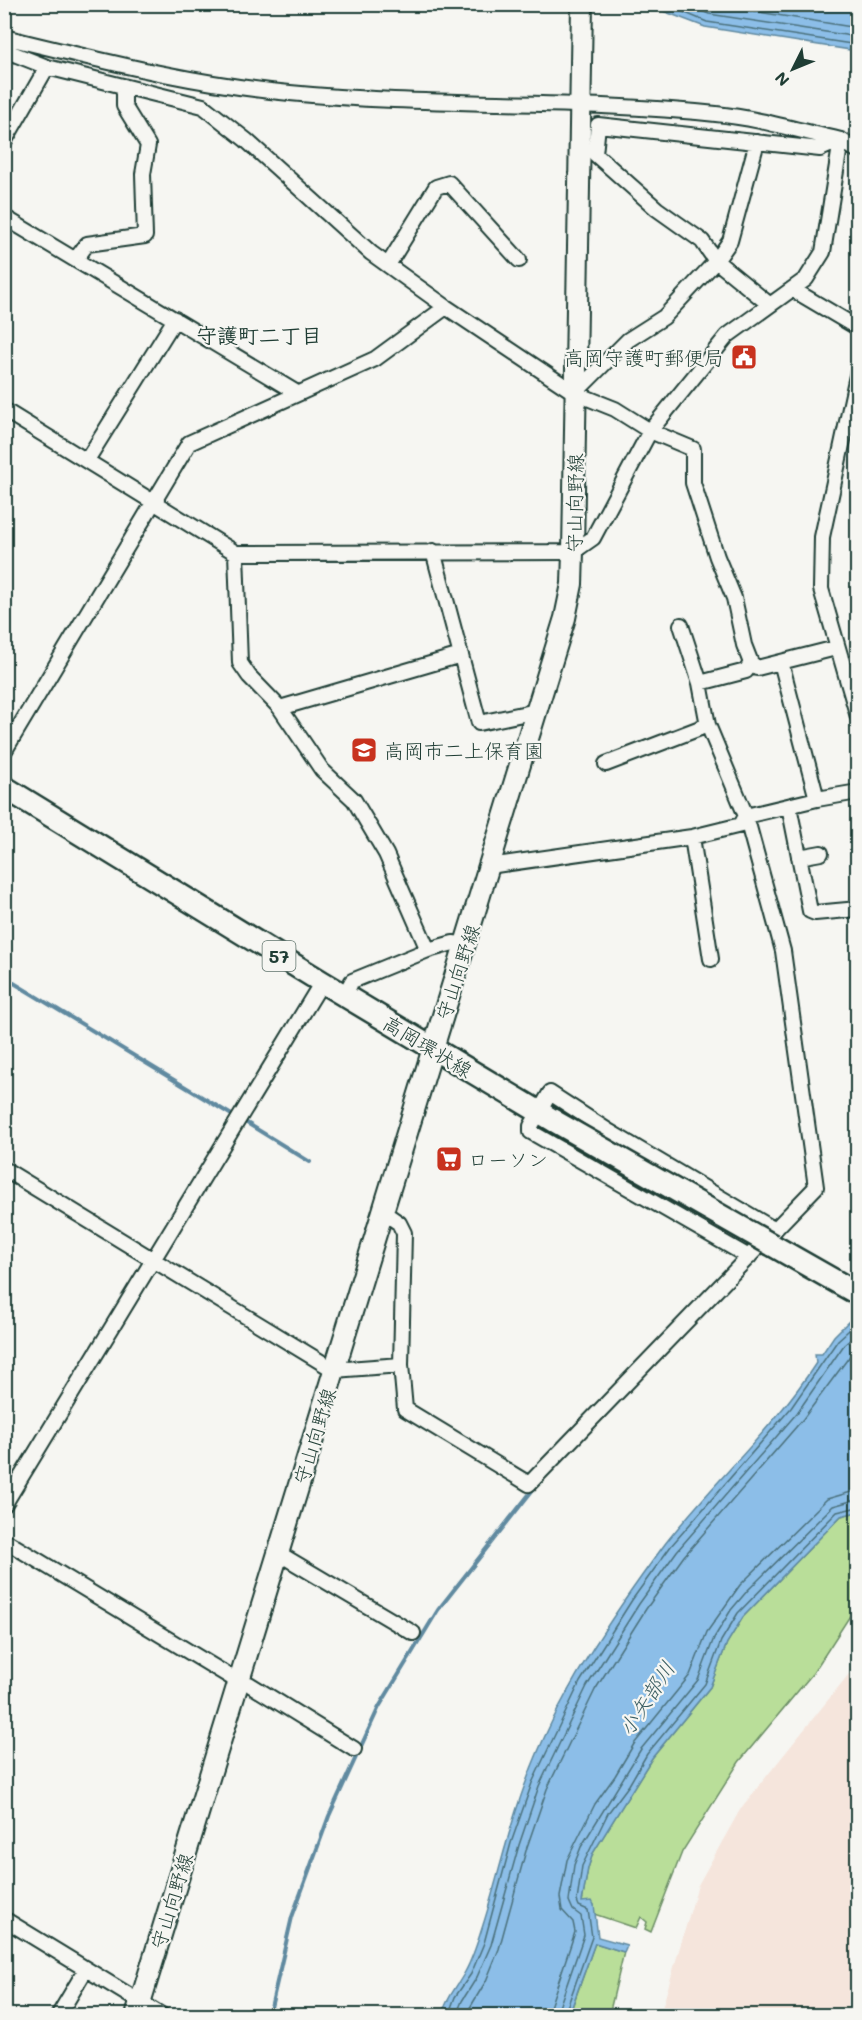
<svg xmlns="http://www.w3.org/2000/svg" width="862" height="2020" viewBox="0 0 862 2020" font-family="Mali,'Klee One',sans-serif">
<rect width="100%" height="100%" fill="#f6f6f2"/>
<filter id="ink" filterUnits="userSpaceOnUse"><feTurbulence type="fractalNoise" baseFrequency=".0167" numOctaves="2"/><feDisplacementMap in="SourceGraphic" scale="12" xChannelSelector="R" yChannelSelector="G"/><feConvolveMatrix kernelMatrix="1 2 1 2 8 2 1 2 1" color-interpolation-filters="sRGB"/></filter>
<g filter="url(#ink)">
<path fill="#f5e5dc" d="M 857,1664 L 857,2015 L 660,2015 L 698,1885 L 741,1808 Z"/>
<path fill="#b9de99" stroke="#6c8e66" stroke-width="1.5" d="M 857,1512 L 857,1605 L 813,1673 L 739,1762 L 682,1852 L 651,1932 L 645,1929 L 647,1922 L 641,1917 L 636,1928 L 594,1914 L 594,1905 L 582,1902 L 588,1868 L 593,1853 L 652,1758 L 710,1687 L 727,1643 L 743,1617 L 841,1516 Z
M 595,1943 L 624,1952 L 609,2015 L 569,2016 Z"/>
<path fill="#8cbee8" stroke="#608aa0" stroke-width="1.5" d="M 647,5 L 857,5 L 857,51 L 705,27 Z
M 857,1313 L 857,1512 L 841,1516 L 743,1617 L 727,1643 L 710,1687 L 652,1758 L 593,1853 L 588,1868 L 582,1902 L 592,1901 L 594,1905 L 598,1937 L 627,1945 L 624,1952 L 595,1943 L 569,2015 L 442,2015 C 446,1998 457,1987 465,1972 C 473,1958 478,1941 483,1925 C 498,1878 508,1829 526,1782 C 557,1696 611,1617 665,1544 C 713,1482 773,1430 816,1363 L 815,1354 L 822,1354 L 834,1336 Z"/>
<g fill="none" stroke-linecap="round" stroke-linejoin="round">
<path stroke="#4b717c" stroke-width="1.5" d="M 664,4 L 707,22 L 858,45
M 684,4 L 709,14 L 858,37
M 708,4 L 858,28
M 448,2016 L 455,1997 L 471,1974 L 484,1943 L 511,1843 L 532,1783 L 580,1682 L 632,1600 L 671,1546 L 791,1408 L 838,1340 L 858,1322
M 456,2016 L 462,2001 L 477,1977 L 491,1945 L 519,1845 L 539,1786 L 587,1686 L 639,1604 L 677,1551 L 797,1413 L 844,1345 L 858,1333
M 465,2016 L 486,1981 L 499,1949 L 527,1847 L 547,1789 L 595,1690 L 646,1609 L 684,1556 L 803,1419 L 858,1345
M 547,2016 L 575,1932 L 573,1922 L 562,1910 L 560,1897 L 567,1860 L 595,1804 L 615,1776 L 634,1744 L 690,1675 L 707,1632 L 740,1585 L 827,1499 L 858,1490
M 556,2016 L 584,1935 L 581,1916 L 573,1910 L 569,1901 L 574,1865 L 581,1847 L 641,1749 L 698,1680 L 714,1638 L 731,1610 L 748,1590 L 833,1506 L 858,1499
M 564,2016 L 592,1937 L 588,1910 L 579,1906 L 577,1901 L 582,1866 L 608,1813 L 629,1785 L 647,1754 L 705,1684 L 721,1641 L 738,1613 L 837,1512 L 858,1507"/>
<path stroke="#608aa0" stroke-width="4" d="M 4,977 L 235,1117
M 242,1120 L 310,1162
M 269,2016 L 292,1917 L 329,1816 L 379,1707 L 438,1610 L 535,1487"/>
<defs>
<path id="minor" d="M 4,37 C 100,60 191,84 290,93 C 431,107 574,99 716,114 C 758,118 800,131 841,140 L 858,151
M 4,50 L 47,67 L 203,106 L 246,140 L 371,253 L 446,307 L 575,393 L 615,409 L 650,431 L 693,449 L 693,483 L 717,557 L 734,598 L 744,645 L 751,663 L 757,668 L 836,648
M 4,142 L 47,67
M 4,217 L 297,393
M 76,259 L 87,244 L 145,236 L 143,174 L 148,145 L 124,106 L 124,86
M 388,265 L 436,187 L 449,183 L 519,260
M 792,289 L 858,328
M 770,305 L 716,261 L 702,241 L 657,209 L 595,154 L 598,125 L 820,149 L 841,140
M 858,371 L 822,537 L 821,589 L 858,717
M 575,393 L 628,340 L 664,317 L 716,261 L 730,241 L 757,142
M 4,410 L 236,553 L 573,552 L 593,538 L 650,431 L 727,336 L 806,279 L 823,252 L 841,140
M 87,460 L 175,319
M 433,551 L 479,723 L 537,711
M 236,553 L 240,663 L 249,676 L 280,708 L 322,770 L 354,800 L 386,854 L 428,950
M 781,662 L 817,799
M 700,683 L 746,671 L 751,663
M 280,708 L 461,655
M 4,752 L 189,443 L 375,359 L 446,307
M 606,764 L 708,725
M 789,806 L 810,911 L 815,913 L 858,909
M 692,837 L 711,959
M 799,857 L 821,853
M 489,866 L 692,837 L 741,825 L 746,816 L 817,799 L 858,792
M 344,996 L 352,981 L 428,950 L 453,943 L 467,945
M 4,1169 L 334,1370 L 401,1365
M 383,1212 L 399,1223 L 404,1233 L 401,1365 L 405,1409 L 529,1484 L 816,1187 L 783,951 L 746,816 L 708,725 L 700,683 L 681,625
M 749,1257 L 531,1132 L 531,1126 L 550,1093 L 610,1132 L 775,1230
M 4,1505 L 322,982
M 4,1540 L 239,1682 L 249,1684 L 354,1749
M 278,1553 L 413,1633
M 4,1919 L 163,2016
M 58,2016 L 86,1969"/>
<path id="secondary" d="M 136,2016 L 565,618 L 572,584 L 573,552 L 582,4"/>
<path id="primary" d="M 4,787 L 322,982 L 556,1122
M 772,1245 L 858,1294"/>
</defs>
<use href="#minor" stroke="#1f3d34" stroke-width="18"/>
<use href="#secondary" stroke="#1f3d34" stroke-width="24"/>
<use href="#primary" stroke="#1f3d34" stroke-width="26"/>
<use href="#minor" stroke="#f6f6f2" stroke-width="14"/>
<use href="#secondary" stroke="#f6f6f2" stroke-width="20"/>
<use href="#primary" stroke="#f6f6f2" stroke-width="21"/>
<defs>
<path id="primary-bridge" d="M 556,1122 L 772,1245"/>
</defs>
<use href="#primary-bridge" stroke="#1f3d34" stroke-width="26" stroke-linecap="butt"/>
<use href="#primary-bridge" stroke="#f6f6f2" stroke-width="21"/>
</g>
</g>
<defs>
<symbol id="civic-square" viewBox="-11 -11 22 22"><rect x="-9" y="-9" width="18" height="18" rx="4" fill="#c8321e" stroke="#f6f6f2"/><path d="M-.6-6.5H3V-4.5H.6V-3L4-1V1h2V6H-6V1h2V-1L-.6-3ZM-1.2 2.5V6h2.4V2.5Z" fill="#fff"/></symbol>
<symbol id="school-square" viewBox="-11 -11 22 22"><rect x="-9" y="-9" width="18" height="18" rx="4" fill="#c8321e" stroke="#f6f6f2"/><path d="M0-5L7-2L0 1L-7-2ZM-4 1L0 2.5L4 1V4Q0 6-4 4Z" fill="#fff"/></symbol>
<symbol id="supermarket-square" viewBox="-11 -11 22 22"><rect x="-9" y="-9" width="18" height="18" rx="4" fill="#c8321e" stroke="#f6f6f2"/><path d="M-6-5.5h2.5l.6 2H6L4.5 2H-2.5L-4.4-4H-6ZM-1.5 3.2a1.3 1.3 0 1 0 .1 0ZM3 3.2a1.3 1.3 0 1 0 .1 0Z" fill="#fff"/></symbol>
</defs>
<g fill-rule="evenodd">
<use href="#civic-square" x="729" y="342" width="30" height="30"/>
<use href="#school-square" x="349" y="735" width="30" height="30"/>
<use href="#supermarket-square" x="434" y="1144" width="30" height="30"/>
</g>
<g text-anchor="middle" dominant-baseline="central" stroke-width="4.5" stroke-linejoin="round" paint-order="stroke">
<rect fill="#f6f6f2" stroke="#60746d" stroke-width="1.5" x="262.5" y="941" width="33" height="30" rx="4.5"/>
<g font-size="18" font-weight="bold" fill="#1f3d34">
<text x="279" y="956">57</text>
</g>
<g font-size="20" fill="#1f3d34" stroke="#f6f6f2" text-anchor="start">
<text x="724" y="357" text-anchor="end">高岡守護町郵便局</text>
<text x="384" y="750">高岡市二上保育園</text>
<text x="468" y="1159">ローソン</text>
</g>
<g font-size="20" fill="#1f3d34" stroke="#f6f6f2">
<text transform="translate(574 503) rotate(-89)">守山向野線</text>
<text transform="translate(457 972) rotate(-72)">守山向野線</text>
<text transform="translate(428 1046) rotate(31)">高岡環状線</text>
<text transform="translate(314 1436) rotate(-73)">守山向野線</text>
<text transform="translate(171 1901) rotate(-73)">守山向野線</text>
</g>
<g font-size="21" font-weight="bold" fill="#1f3d34" stroke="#f6f6f2">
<text x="259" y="334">守護町二丁目</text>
</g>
<g font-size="21" font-style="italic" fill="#3a5d61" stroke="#f6f6f2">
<text transform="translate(646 1698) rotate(-57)">小矢部川</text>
</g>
</g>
<rect width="862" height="2020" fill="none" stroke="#f6f6f2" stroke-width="24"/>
<rect x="12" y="12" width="838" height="1996" fill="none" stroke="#1f3d34" stroke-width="2" filter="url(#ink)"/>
<g transform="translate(793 69) rotate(227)" stroke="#f6f6f2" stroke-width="4.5" paint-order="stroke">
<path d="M0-4.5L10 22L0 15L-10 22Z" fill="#1f3d34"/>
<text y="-9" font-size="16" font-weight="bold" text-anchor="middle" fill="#1f3d34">N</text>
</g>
</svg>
